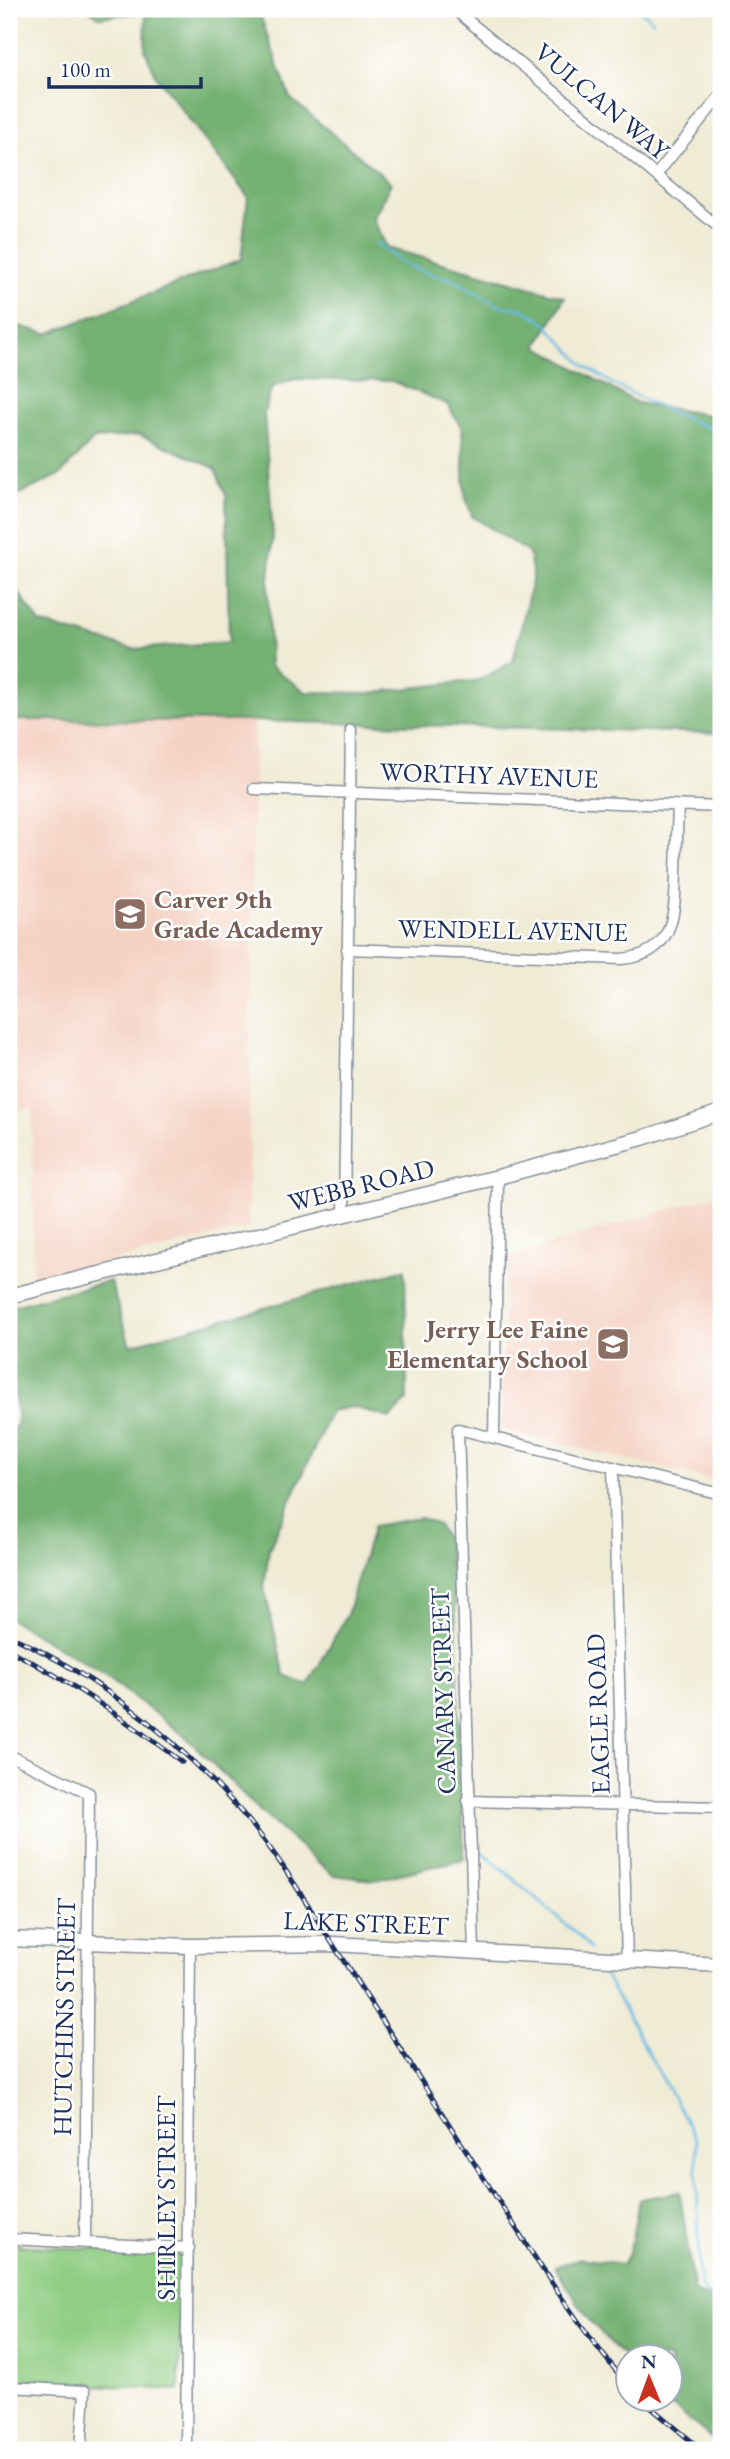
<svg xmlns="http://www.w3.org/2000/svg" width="730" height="2459" viewBox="0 0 730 2459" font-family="'EB Garamond',serif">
<rect width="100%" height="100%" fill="#fff"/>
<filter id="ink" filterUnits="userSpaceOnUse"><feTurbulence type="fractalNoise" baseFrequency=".0143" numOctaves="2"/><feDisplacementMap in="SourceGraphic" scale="14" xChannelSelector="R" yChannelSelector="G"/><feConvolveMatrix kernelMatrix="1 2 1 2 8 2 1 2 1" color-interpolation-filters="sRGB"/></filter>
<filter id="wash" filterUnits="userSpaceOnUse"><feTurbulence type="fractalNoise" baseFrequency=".00686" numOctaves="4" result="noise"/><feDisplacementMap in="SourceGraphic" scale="28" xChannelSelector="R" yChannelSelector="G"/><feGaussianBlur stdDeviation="1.57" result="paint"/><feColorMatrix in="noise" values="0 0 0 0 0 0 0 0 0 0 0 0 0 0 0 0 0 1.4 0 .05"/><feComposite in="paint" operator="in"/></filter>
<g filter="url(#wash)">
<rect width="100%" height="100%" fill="#efebd4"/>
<path fill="#f5d2c2" d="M 9,720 L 254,721 L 248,1228 L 33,1280 L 32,1108 L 9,1114 Z
M 721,1194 L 721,1482 L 502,1430 L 505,1258 Z"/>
<path fill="#91ce84" stroke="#567e71" stroke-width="2" d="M 9,2245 L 176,2253 L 182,2259 L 179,2390 L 9,2380 Z"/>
<path fill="#74b172" stroke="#487068" stroke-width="2" fill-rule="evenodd" d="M 87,9 L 233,9 L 260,15 L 290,98 L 391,183 L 373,219 L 387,248 L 565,297 L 537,346 L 637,403 L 721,417 L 721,733 L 254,721 L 9,720 L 9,579 L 40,623 L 133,649 L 229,642 L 226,495 L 215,468 L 140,435 L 94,439 L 60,475 L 9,499 L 9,309 L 16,325 L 47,334 L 241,259 L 248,197 L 156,76 L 145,50 L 146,12 L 99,17 ZM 295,379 L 392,381 L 447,404 L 462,428 L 465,495 L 472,516 L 529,553 L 533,576 L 513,661 L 479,680 L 369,693 L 306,692 L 270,666 L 268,590 L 273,535 L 264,413 L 272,387 Z
M 405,1269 L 407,1400 L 390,1418 L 353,1407 L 331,1411 L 269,1549 L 264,1588 L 285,1676 L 308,1685 L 347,1615 L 373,1526 L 420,1518 L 438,1525 L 447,1541 L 455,1595 L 464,1859 L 375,1880 L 333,1875 L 264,1815 L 186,1737 L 103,1674 L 9,1618 L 9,1437 L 18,1422 L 9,1352 L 9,1307 L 110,1281 L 130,1345 Z
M 680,2192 L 694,2292 L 721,2302 L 721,2446 L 665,2400 L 670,2400 L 670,2358 L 628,2358 L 628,2361 L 589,2320 L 555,2267 L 580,2258 L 622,2264 L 630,2251 L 639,2199 Z"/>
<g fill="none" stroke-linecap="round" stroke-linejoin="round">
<path stroke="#69bae4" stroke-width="2.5" d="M 639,9 L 653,21
M 375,243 L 403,263 L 429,274 L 452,279 L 497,305 L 522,309 L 541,319 L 585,366 L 615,385 L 665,410 L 721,433
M 483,1852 L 579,1936 L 590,1949
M 601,1968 L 696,2139 L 700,2285 C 705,2295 711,2296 721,2297"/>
</g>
</g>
<g filter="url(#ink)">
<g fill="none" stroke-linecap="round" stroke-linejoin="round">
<defs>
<path id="minor" d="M 454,9 L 721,229
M 656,175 L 721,95
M 254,789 L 721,807
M 347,949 L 621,959 C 675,955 675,913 676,871 C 677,849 677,827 678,806
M 344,1214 L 351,730
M 494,1438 L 498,1177
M 613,1467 L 627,1960
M 9,1755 L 89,1793 L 85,2243
M 468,1801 L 721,1807
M 474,1951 L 458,1429 L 721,1494
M 9,2239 L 189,2248
M 9,2387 L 85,2391 L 81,2450
M 186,2450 L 190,1946"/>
<path id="tertiary" d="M 9,1296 L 498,1177 L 642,1138 L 721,1112
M 9,1939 L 190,1946 L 333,1944 L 721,1965"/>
</defs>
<use href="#minor" stroke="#858d99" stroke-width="13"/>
<use href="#tertiary" stroke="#858d99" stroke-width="17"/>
<use href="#minor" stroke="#fff" stroke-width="10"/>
<use href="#tertiary" stroke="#fff" stroke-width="14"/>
<defs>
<path id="rail" d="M 9,1635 C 99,1677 178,1739 243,1814 C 282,1859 312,1913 345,1963 C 396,2043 448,2123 500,2203 C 540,2266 579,2328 628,2385
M 9,1650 C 71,1681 126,1721 182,1762
M 642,2400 L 702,2450"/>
</defs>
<use href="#rail" stroke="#1b2f5e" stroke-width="5"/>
<use href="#rail" stroke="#fff" stroke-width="2.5" stroke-dasharray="8" stroke-linecap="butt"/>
</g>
</g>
<defs>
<symbol id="school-square" viewBox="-11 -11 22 22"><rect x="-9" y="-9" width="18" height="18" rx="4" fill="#8d6e63" stroke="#fff"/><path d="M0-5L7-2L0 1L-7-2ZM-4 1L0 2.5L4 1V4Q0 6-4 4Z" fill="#fff"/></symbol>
</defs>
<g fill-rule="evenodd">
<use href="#school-square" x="111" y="895" width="38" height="38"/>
<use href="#school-square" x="594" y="1325" width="38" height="38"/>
</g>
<g text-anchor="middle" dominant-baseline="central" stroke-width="5" stroke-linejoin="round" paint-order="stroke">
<g font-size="26" fill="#1b2f5e" stroke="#fff">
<text transform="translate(602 101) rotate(40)">VULCAN WAY</text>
<text transform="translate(489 775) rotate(2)">WORTHY AVENUE</text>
<text transform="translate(513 930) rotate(1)">WENDELL AVENUE</text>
<text transform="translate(361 1185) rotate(-14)">WEBB ROAD</text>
<text transform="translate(443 1691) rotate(-92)">CANARY STREET</text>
<text transform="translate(598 1714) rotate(-92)">EAGLE ROAD</text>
<text transform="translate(366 1923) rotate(2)">LAKE STREET</text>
<text transform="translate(64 2017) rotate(-89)">HUTCHINS STREET</text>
<text transform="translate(166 2198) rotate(-90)">SHIRLEY STREET</text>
</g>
<g font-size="26" font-weight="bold" fill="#785e54" stroke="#fff" text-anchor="start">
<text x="154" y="899">Carver 9th<tspan x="154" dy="30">Grade Academy</tspan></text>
<text x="588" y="1329" text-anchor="end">Jerry Lee Faine<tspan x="588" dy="30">Elementary School</tspan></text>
</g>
</g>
<rect width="730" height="2459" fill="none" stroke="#fff" stroke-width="35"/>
<g transform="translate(649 2378) rotate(359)"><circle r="33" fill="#ffffff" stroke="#a4acbf" stroke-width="2"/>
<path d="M0-5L12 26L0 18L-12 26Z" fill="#c8321e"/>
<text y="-10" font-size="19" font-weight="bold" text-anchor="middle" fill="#1b2f5e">N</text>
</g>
<path d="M49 77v10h152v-10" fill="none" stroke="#1b2f5e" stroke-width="3.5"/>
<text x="60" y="77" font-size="21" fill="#1b2f5e" stroke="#ffffff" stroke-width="5" paint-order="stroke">100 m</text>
</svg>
